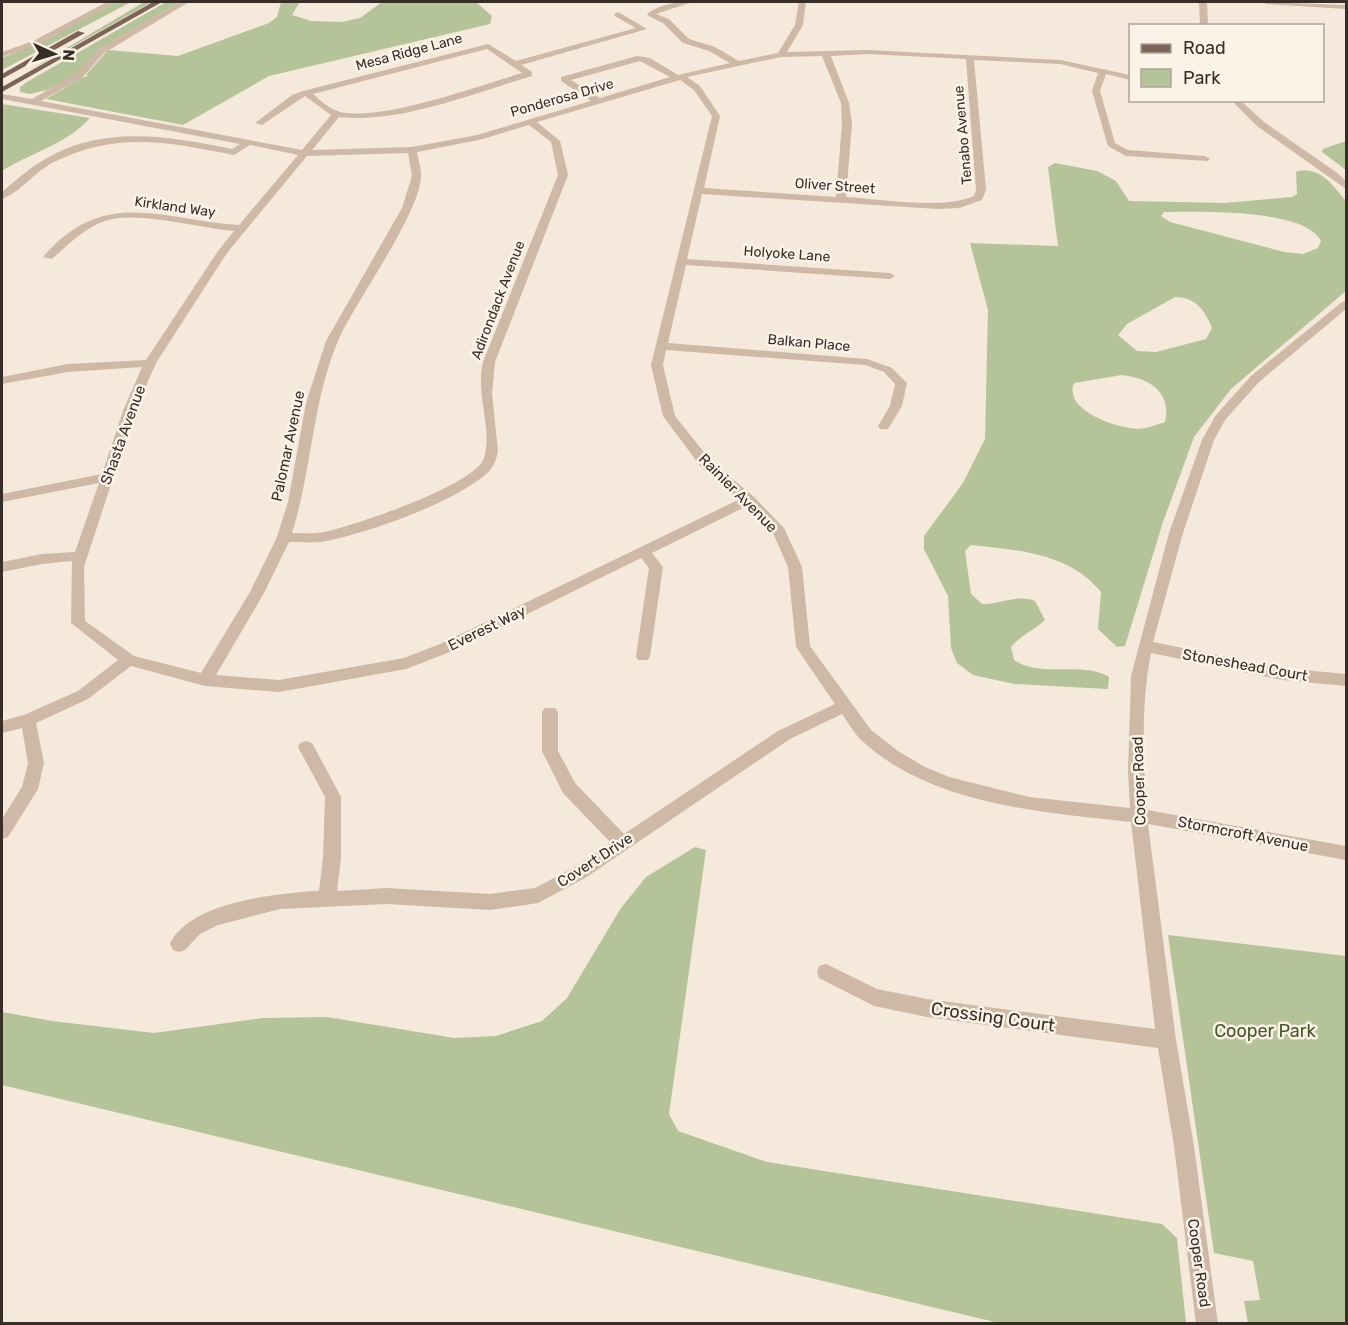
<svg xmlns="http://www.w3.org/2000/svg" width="1348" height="1325" viewBox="0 0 1348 1325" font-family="Rubik,sans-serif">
<rect width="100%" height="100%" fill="#f4e9da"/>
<path fill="#b4c498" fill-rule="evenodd" d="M 116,2 L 131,2 L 2,70 L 2,58 L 38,44 Z
M 144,2 L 152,2 L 23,74 Z
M 166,2 L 180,2 L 99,49 L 76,75 L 47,90 L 30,94 L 20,92 L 20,87 L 27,82 Z
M 281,2 L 300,2 L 292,15 L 311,21 L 342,22 L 360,18 L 382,2 L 476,2 L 492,16 L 490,24 L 269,76 L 183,125 L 46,99 L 81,78 L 88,76 L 86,75 L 108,50 L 178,56 L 269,23 L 277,17 Z
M 2,104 L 90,118 C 67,144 30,153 2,171 Z
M 1346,141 L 1346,170 L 1322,152 L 1323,149 Z
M 1055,163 L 1097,171 L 1116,181 L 1129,201 L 1225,203 L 1292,197 L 1297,194 L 1296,172 C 1320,165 1333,186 1346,201 L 1346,291 L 1231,389 L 1194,437 L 1163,522 L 1125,646 L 1117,647 L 1098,629 L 1101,592 C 1069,553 1018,550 971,545 L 965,551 L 971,594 L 982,604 C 1001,604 1018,594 1035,601 L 1045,620 C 1033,631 1022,634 1011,647 L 1014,660 C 1042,679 1081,660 1109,677 L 1108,689 L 1014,684 L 973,675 L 957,663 L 951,648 L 948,596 L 924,549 L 924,536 L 963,483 L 985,439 L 988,310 L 970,243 L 1058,246 L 1048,167 ZM 1164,212 C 1199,212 1304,208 1321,241 L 1318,248 L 1303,254 L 1284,252 L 1170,222 L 1161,216 ZM 1175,297 C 1195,297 1205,310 1212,328 L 1206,339 L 1156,352 L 1137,351 L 1118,335 L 1127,324 ZM 1122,375 C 1149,378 1172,392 1165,422 C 1156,425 1146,429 1137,429 C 1117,428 1063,411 1074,383 Z
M 695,847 L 706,850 L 669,1114 L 678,1131 L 767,1162 L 1162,1224 L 1177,1238 L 1186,1323 L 999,1323 L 2,1085 L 2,1012 L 52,1021 L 154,1033 L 263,1018 L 327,1017 L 454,1038 L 496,1036 L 542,1021 L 567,998 L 621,908 L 646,877 Z
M 1168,935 L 1346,956 L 1346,1323 L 1248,1323 L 1244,1301 L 1260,1300 L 1253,1261 L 1214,1253 Z"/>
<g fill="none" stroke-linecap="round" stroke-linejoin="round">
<path fill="#cdb9a5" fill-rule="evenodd" d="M 107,2 L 116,2 L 39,45 L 2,57 L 2,52 L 33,41 Z
M 180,2 L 189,2 L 104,53 L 83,77 L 41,101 L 302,150 L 331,115 L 305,96 L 262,125 L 255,123 L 292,95 L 303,91 L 488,44 L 516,61 L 636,28 L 615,16 L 614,14 L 618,12 L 647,29 L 521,65 L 532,72 L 532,76 C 474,93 400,124 339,117 L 312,150 L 412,147 L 477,135 L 591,101 L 561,81 L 561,77 L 637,56 L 650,58 L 678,75 L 730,63 L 709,51 L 683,43 L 663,23 L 647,15 C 656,5 679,1 692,2 L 656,14 L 669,19 L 689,39 L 715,47 L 739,61 L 778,53 L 795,25 L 799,2 L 806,2 L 803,25 L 787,52 L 868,50 L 1060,60 L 1130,75 L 1130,80 L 1106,74 L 1100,91 L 1115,143 L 1128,150 L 1205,156 L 1210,159 L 1208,161 L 1126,156 L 1108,146 L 1092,91 L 1098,73 L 1060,64 L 974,60 L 986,190 L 982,200 L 959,208 L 938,209 L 702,194 L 687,259 L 890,273 L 895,276 L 890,279 L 686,265 L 668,343 L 867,359 L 892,368 L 907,383 L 902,406 L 888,429 L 880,429 L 878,426 L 890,406 L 895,384 L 884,372 L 865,365 L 666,350 L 663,365 L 675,416 L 711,461 L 754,497 L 784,528 L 802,567 L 810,646 L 871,730 L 898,751 L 925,767 L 949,777 L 1029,797 L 1130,808 L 1128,771 L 1131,676 L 1169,533 L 1202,440 L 1216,415 L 1251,376 L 1342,302 L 1346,301 L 1346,309 L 1259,382 L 1225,420 L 1214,440 L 1183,533 L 1153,642 L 1282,668 L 1346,674 L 1346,686 L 1282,680 L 1151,653 C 1141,703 1143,758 1147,810 L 1346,846 L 1346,860 L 1148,824 L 1176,1040 L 1194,1146 L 1218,1324 L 1196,1324 L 1174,1146 L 1158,1048 L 927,1017 L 874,1006 L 819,978 L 817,972 L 819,966 L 826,964 L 877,989 L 927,999 L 1155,1029 L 1131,822 C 1041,812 931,805 861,740 C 854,733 848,722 842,714 L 790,739 L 585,878 L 538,903 L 490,910 L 387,904 L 280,909 L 218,925 L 200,934 L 185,950 L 179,952 L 173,950 L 170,944 C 189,902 278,893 319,891 L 323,858 L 325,797 L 298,747 L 300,743 L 306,741 L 312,743 L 341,797 L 341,858 L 337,891 L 387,888 L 490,894 L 535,888 L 573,868 L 611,843 L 563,793 L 542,751 L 542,712 L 545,708 L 555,708 L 558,712 L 558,751 L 575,783 L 624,834 L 778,731 L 835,704 L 796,647 L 788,567 L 773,533 L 747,506 L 652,553 L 663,567 L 650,656 L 648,660 L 638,660 L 636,656 L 649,568 L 641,558 L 450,652 L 406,669 L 279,692 L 205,686 L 131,666 L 88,699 L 36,723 L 44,763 L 38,789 L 8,837 L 2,839 L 2,819 L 22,787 L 28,763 L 22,728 L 2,733 L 2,721 L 24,715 L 78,691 L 118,660 L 71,623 L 72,561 L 42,564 L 2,572 L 2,562 L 42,554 L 75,552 L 99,483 L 2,502 L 2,494 L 102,474 L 123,411 L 142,367 L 68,372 L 2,384 L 2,377 L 68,364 L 146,360 L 218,251 L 234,231 C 199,228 135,210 105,221 C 84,228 68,245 52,259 L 43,257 C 104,186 161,220 239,225 L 298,155 L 250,145 L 234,155 C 169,142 116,131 54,162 C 35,171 21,192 2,199 L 2,192 C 15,181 28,169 42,161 C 102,124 168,136 232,149 L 240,144 L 2,99 L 2,94 L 32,99 L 77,73 L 98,49 ZM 487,49 L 522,73 C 478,86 383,121 340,112 C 329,109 320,100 313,94 ZM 868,54 L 966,59 L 976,190 L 974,196 C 943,210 881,199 846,197 L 852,124 L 849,103 L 831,56 ZM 822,56 L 841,103 L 842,124 L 836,197 L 704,188 L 720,116 L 700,86 L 687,77 L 781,57 ZM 640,61 L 670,77 L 600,98 L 571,80 ZM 680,80 L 694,90 L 712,116 L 651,365 L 663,416 L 701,467 L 740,499 L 440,644 L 404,658 L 279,680 L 216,675 L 264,593 L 289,542 C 299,542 310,543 321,542 C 366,534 450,504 485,475 C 493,469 496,461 498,451 L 492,393 L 495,362 L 568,175 L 560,141 L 537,122 ZM 529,125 L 551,142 L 558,175 L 483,362 C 475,394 493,429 484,458 C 476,485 353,526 324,532 C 314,534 303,533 292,533 C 312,470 312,402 338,341 C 354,303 423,210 421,174 C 421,167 418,159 417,152 L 479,140 ZM 408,153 L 412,176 L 402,208 L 326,341 L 306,403 L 288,502 L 277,537 L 250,592 L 201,673 L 134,656 L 85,621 L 84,567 L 135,411 L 156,363 L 227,253 L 307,156 Z
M 1199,2 L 1207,2 L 1208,26 L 1200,26 Z
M 1262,2 L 1346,5 L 1346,9 L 1266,4 Z
M 1231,100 L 1240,100 L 1264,122 L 1336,172 L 1346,181 L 1346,189 L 1257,126 Z"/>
<path fill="#7c6456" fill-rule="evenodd" d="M 153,2 L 162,2 L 2,92 L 2,87 Z
M 78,31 L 85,33 L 2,79 L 2,74 Z"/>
</g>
<g text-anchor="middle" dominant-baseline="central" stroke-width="5" stroke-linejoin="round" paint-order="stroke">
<g font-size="14" fill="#382d27" stroke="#fbf3e7">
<text transform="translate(409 52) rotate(-15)">Mesa Ridge Lane</text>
<text transform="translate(562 98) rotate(-16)">Ponderosa Drive</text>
<text transform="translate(963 135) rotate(-95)">Tenabo Avenue</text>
<text transform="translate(835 186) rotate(4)">Oliver Street</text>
<text transform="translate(175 207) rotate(8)">Kirkland Way</text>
<text transform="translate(787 254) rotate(4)">Holyoke Lane</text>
<text transform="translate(498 300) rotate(-69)">Adirondack Avenue</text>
<text transform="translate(809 343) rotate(5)">Balkan Place</text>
</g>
<g font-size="15" fill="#382d27" stroke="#fbf3e7">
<text transform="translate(123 435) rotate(-70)">Shasta Avenue</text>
<text transform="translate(288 446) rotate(-78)">Palomar Avenue</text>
<text transform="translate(738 493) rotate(45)">Rainier Avenue</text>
<text transform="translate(487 628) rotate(-26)">Everest Way</text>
<text transform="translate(1245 665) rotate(10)">Stoneshead Court</text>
<text transform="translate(1139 781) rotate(-92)">Cooper Road</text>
<text transform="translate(1243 834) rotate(11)">Stormcroft Avenue</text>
<text transform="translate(595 860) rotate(-33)">Covert Drive</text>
<text transform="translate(1199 1263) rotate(82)">Cooper Road</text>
</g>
<g font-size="18" fill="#382d27" stroke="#fbf3e7">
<text transform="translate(993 1017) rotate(8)">Crossing Court</text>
</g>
<g font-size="18" fill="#455928" stroke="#fbf3e7">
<text x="1265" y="1031">Cooper Park</text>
</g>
</g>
<rect width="1348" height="1325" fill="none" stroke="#382d27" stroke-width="6"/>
<rect x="1129" y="24" width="195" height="78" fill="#fbf3e7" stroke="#ada49a" stroke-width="1.5"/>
<rect x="1141" y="44" width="30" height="9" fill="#7c6456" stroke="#ada49a" stroke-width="1.5"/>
<text x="1183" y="54" font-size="18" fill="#382d27">Road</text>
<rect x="1141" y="69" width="30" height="18" fill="#b4c498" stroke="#ada49a" stroke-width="1.5"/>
<text x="1183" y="84" font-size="18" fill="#382d27">Park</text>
<g transform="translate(54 54) rotate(94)" stroke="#fbf3e7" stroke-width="4.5" paint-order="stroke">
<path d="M0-4.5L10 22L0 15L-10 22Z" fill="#382d27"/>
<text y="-9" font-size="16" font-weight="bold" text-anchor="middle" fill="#382d27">N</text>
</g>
</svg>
